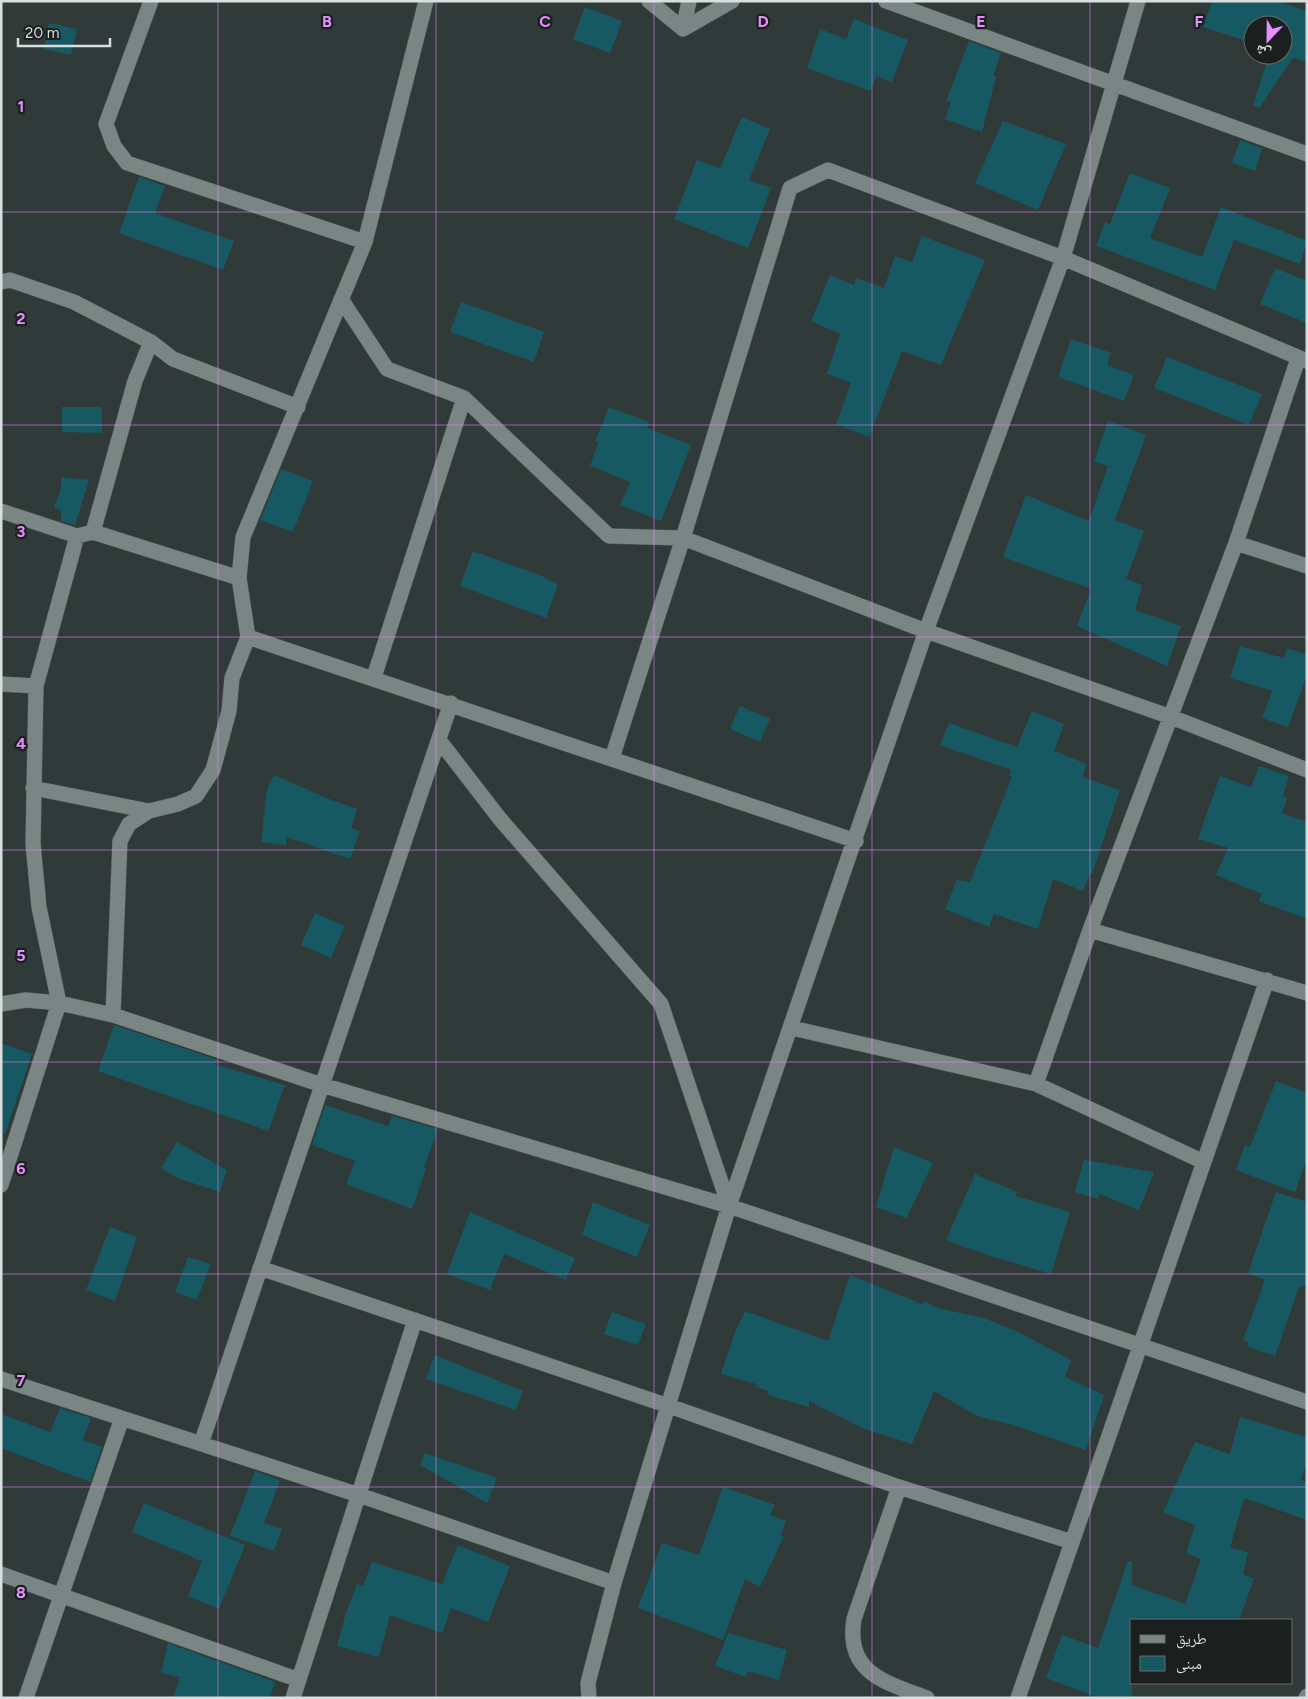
<svg xmlns="http://www.w3.org/2000/svg" width="1308" height="1699" viewBox="0 0 1308 1699" font-family="Figtree,'Noto Naskh Arabic',sans-serif">
<rect width="100%" height="100%" fill="#303a39"/>
<path fill="#175963" d="M 1212,1 L 1277,1 L 1307,11 L 1307,62 L 1293,58 L 1259,108 L 1253,105 L 1269,55 L 1283,55 L 1283,25 L 1253,25 L 1253,43 L 1203,27 Z
M 585,7 L 622,21 L 610,53 L 573,39 Z
M 854,19 L 908,40 L 892,82 L 877,76 L 870,91 L 807,68 L 820,29 L 846,39 Z
M 49,23 L 77,29 L 71,55 L 44,49 Z
M 969,41 L 1001,53 L 993,76 L 996,77 L 982,132 L 945,119 L 951,102 L 946,101 Z
M 742,117 L 770,129 L 749,180 L 771,188 L 748,248 L 674,219 L 697,160 L 720,168 Z
M 1003,121 L 1066,144 L 1038,210 L 975,183 Z
M 1240,140 L 1262,148 L 1255,171 L 1232,163 Z
M 1130,173 L 1170,188 L 1150,238 L 1202,257 L 1221,207 L 1307,241 L 1300,264 L 1234,240 L 1215,290 L 1096,246 L 1105,222 L 1110,224 Z
M 139,177 L 165,186 L 155,213 L 234,241 L 223,270 L 119,233 Z
M 922,236 L 985,260 L 941,365 L 902,351 L 869,437 L 836,424 L 851,383 L 827,374 L 840,334 L 811,321 L 830,275 L 854,285 L 856,278 L 884,288 L 895,256 L 912,262 Z
M 1275,268 L 1307,281 L 1307,323 L 1260,304 Z
M 461,302 L 544,332 L 534,362 L 450,332 Z
M 1071,339 L 1111,353 L 1107,365 L 1134,375 L 1124,401 L 1058,377 Z
M 1167,357 L 1262,394 L 1249,425 L 1154,388 Z
M 62,407 L 102,407 L 102,433 L 62,432 Z
M 609,407 L 649,422 L 647,428 L 691,445 L 661,521 L 620,505 L 630,482 L 590,466 L 599,442 L 595,441 Z
M 1108,421 L 1146,435 L 1115,520 L 1144,531 L 1126,579 L 1142,585 L 1135,610 L 1181,626 L 1167,666 L 1077,626 L 1091,589 L 1003,557 L 1026,495 L 1089,521 L 1108,466 L 1094,462 Z
M 281,469 L 313,481 L 293,532 L 260,520 Z
M 61,477 L 89,480 L 75,525 L 61,521 L 61,510 L 54,508 L 61,488 Z
M 473,551 L 542,576 L 558,585 L 546,618 L 460,586 Z
M 1240,646 L 1284,658 L 1287,648 L 1307,655 L 1307,675 L 1288,727 L 1262,718 L 1272,691 L 1230,678 Z
M 740,706 L 770,719 L 760,742 L 730,729 Z
M 1032,711 L 1064,724 L 1054,751 L 1087,764 L 1082,777 L 1120,790 L 1092,874 L 1090,873 L 1083,891 L 1053,879 L 1038,929 L 994,914 L 989,927 L 945,909 L 957,880 L 970,882 L 1012,777 L 1009,776 L 1011,770 L 940,745 L 949,723 L 1017,747 Z
M 1259,766 L 1289,776 L 1283,796 L 1287,798 L 1282,813 L 1307,822 L 1307,919 L 1259,901 L 1262,894 L 1216,875 L 1228,848 L 1198,839 L 1220,776 L 1251,787 Z
M 274,775 L 326,798 L 357,809 L 351,828 L 360,831 L 350,859 L 287,837 L 286,845 L 261,842 L 267,789 Z
M 315,913 L 345,926 L 331,958 L 301,945 Z
M 114,1025 L 218,1060 L 216,1065 L 285,1085 L 268,1131 L 98,1071 Z
M 1,1043 L 32,1054 L 5,1134 L 1,1133 Z
M 1276,1081 L 1307,1093 L 1307,1159 L 1295,1192 L 1236,1170 L 1245,1145 L 1250,1147 Z
M 325,1105 L 388,1126 L 392,1116 L 438,1129 L 424,1168 L 426,1169 L 412,1209 L 346,1184 L 355,1161 L 312,1145 Z
M 177,1142 L 227,1170 L 220,1192 L 177,1178 L 161,1168 Z
M 894,1147 L 933,1163 L 906,1218 L 876,1207 Z
M 1084,1160 L 1154,1172 L 1139,1210 L 1100,1194 L 1098,1199 L 1075,1192 Z
M 975,1174 L 1017,1192 L 1015,1196 L 1070,1212 L 1051,1274 L 987,1255 L 946,1240 Z
M 1276,1192 L 1307,1202 L 1307,1286 L 1299,1287 L 1275,1356 L 1247,1346 L 1249,1342 L 1243,1340 L 1265,1280 L 1248,1273 Z
M 593,1202 L 650,1225 L 637,1257 L 582,1235 Z
M 470,1212 L 575,1258 L 566,1280 L 504,1254 L 490,1290 L 447,1274 Z
M 110,1227 L 137,1237 L 115,1301 L 86,1290 Z
M 188,1257 L 211,1264 L 197,1300 L 175,1292 Z
M 850,1275 L 922,1304 L 924,1301 L 937,1308 L 984,1318 L 1018,1332 L 1071,1360 L 1065,1377 L 1104,1395 L 1086,1450 L 1013,1425 L 977,1416 L 934,1391 L 912,1444 L 865,1429 L 809,1401 L 809,1407 L 768,1395 L 769,1391 L 755,1387 L 756,1384 L 721,1374 L 734,1335 L 745,1311 L 828,1341 Z
M 612,1312 L 646,1324 L 638,1345 L 604,1334 Z
M 435,1355 L 523,1391 L 516,1410 L 426,1379 Z
M 60,1408 L 91,1418 L 83,1440 L 102,1447 L 90,1482 L 1,1448 L 1,1414 L 50,1432 Z
M 1240,1417 L 1307,1437 L 1307,1461 L 1301,1480 L 1307,1482 L 1307,1520 L 1244,1498 L 1230,1548 L 1248,1552 L 1243,1574 L 1254,1579 L 1239,1620 L 1132,1620 L 1132,1698 L 1099,1698 L 1046,1678 L 1062,1635 L 1098,1648 L 1128,1561 L 1132,1561 L 1132,1585 L 1185,1604 L 1201,1559 L 1186,1553 L 1195,1525 L 1163,1512 L 1195,1442 L 1230,1454 Z
M 425,1453 L 497,1478 L 487,1503 L 420,1465 Z
M 255,1471 L 280,1480 L 264,1523 L 282,1529 L 274,1551 L 230,1536 Z
M 723,1487 L 775,1505 L 770,1515 L 786,1521 L 781,1535 L 784,1536 L 760,1587 L 745,1579 L 723,1640 L 638,1608 L 662,1543 L 699,1555 Z
M 144,1503 L 245,1545 L 219,1609 L 188,1596 L 202,1561 L 132,1532 Z
M 458,1545 L 510,1566 L 488,1622 L 451,1608 L 442,1633 L 390,1615 L 379,1657 L 337,1646 L 345,1616 L 357,1584 L 363,1586 L 372,1562 L 442,1584 Z
M 728,1633 L 787,1650 L 779,1680 L 748,1671 L 746,1677 L 715,1666 Z
M 168,1643 L 275,1682 L 270,1698 L 173,1698 L 180,1677 L 161,1673 Z"/>
<g fill="none" stroke-linecap="round" stroke-linejoin="round">
<defs>
<path id="minor" d="M 151,1 L 106,124 L 114,146 L 127,163 L 365,242
M 649,1 L 683,29 L 732,1
M 886,1 L 1307,154
M 683,29 L 689,1
M 1,282 L 10,280 L 74,302 L 151,342 L 173,359 L 298,407
M 341,299 L 387,369 L 464,398 L 609,536 L 683,538 L 926,631 L 1171,717 L 1307,770
M 1,511 L 77,536 L 93,532 L 239,578
M 93,532 L 135,381 L 151,342
M 1236,543 L 1307,566
M 248,637 L 856,841
M 374,677 L 464,398
M 1,684 L 36,686
M 439,740 L 500,819 L 661,1004 L 729,1206
M 612,758 L 683,538 L 790,188 L 828,170 L 1063,258 L 1307,361
M 33,788 L 149,811
M 1090,930 L 1307,993
M 1,1004 L 26,1000 L 59,1003 L 113,1015 L 322,1085 L 729,1206 L 1307,1402
M 113,1015 L 120,841 L 129,824 L 149,811 L 178,804 L 196,796 L 213,770 L 229,711 L 232,678 L 248,637 L 239,578 L 243,537 L 365,242 L 426,1
M 792,1028 L 1036,1084 L 1204,1162
M 1036,1084 L 1090,930 L 1236,543 L 1298,359
M 1,1185 L 59,1003 L 39,907 L 33,844 L 36,686 L 77,536
M 260,1268 L 669,1406 L 899,1487 L 1072,1542
M 1,1379 L 359,1495 L 614,1583
M 201,1444 L 451,703
M 899,1487 L 854,1619 C 845,1673 885,1682 927,1698
M 1,1574 L 299,1680
M 26,1698 L 122,1418
M 293,1698 L 415,1320
M 589,1698 L 588,1683 L 614,1583 L 729,1206 L 926,631 L 1063,258 L 1138,1
M 1018,1698 L 1267,980
M 1306,1698 L 1307,1696"/>
</defs>
<use href="#minor" stroke="#4e5655" stroke-width="16"/>
<use href="#minor" stroke="#7a8684" stroke-width="15"/>
</g>
<path fill="none" stroke="#e88eff" stroke-width="1" stroke-opacity="0.55" d="M 218,1 L 218,1698M 436,1 L 436,1698M 654,1 L 654,1698M 872,1 L 872,1698M 1090,1 L 1090,1698M 1,212 L 1307,212M 1,425 L 1307,425M 1,637 L 1307,637M 1,850 L 1307,850M 1,1062 L 1307,1062M 1,1274 L 1307,1274M 1,1487 L 1307,1487"/>
<g font-size="16" text-anchor="middle" font-weight="bold" fill="#e88eff" stroke="#1b201f" stroke-width="4.5" stroke-linejoin="round" paint-order="stroke">
<text x="327" y="27">B</text>
<text x="545" y="27">C</text>
<text x="763" y="27">D</text>
<text x="981" y="27">E</text>
<text x="1199" y="27">F</text>
<text x="21" y="112">1</text>
<text x="21" y="324">2</text>
<text x="21" y="537">3</text>
<text x="21" y="749">4</text>
<text x="21" y="961">5</text>
<text x="21" y="1174">6</text>
<text x="21" y="1386">7</text>
<text x="21" y="1598">8</text>
</g>
<rect width="1308" height="1699" fill="none" stroke="#d9dfde" stroke-width="5"/>
<rect x="1130" y="1619" width="162" height="65" fill="#1b201f" stroke="#676c6b"/>
<rect x="1140" y="1635" width="25" height="8" fill="#7a8684" stroke="#676c6b"/>
<text x="1176" y="1644" font-size="15" fill="#d9dfde">طريق</text>
<rect x="1140" y="1656" width="25" height="15" fill="#175963" stroke="#676c6b"/>
<text x="1176" y="1669" font-size="15" fill="#d9dfde">مبنى</text>
<g transform="translate(1268 40) rotate(202)"><circle r="24" fill="#1b201f" stroke="#676c6b"/>
<path d="M0-4L9 19L0 12L-9 19Z" fill="#e88eff"/>
<text y="-8" font-size="14" font-weight="bold" text-anchor="middle" fill="#d9dfde">ش</text>
</g>
<path d="M18 38v8h92v-8" fill="none" stroke="#d9dfde" stroke-width="2.5"/>
<text x="25" y="38" font-size="15" fill="#d9dfde" stroke="#1b201f" stroke-width="4" paint-order="stroke">20 m</text>
</svg>
